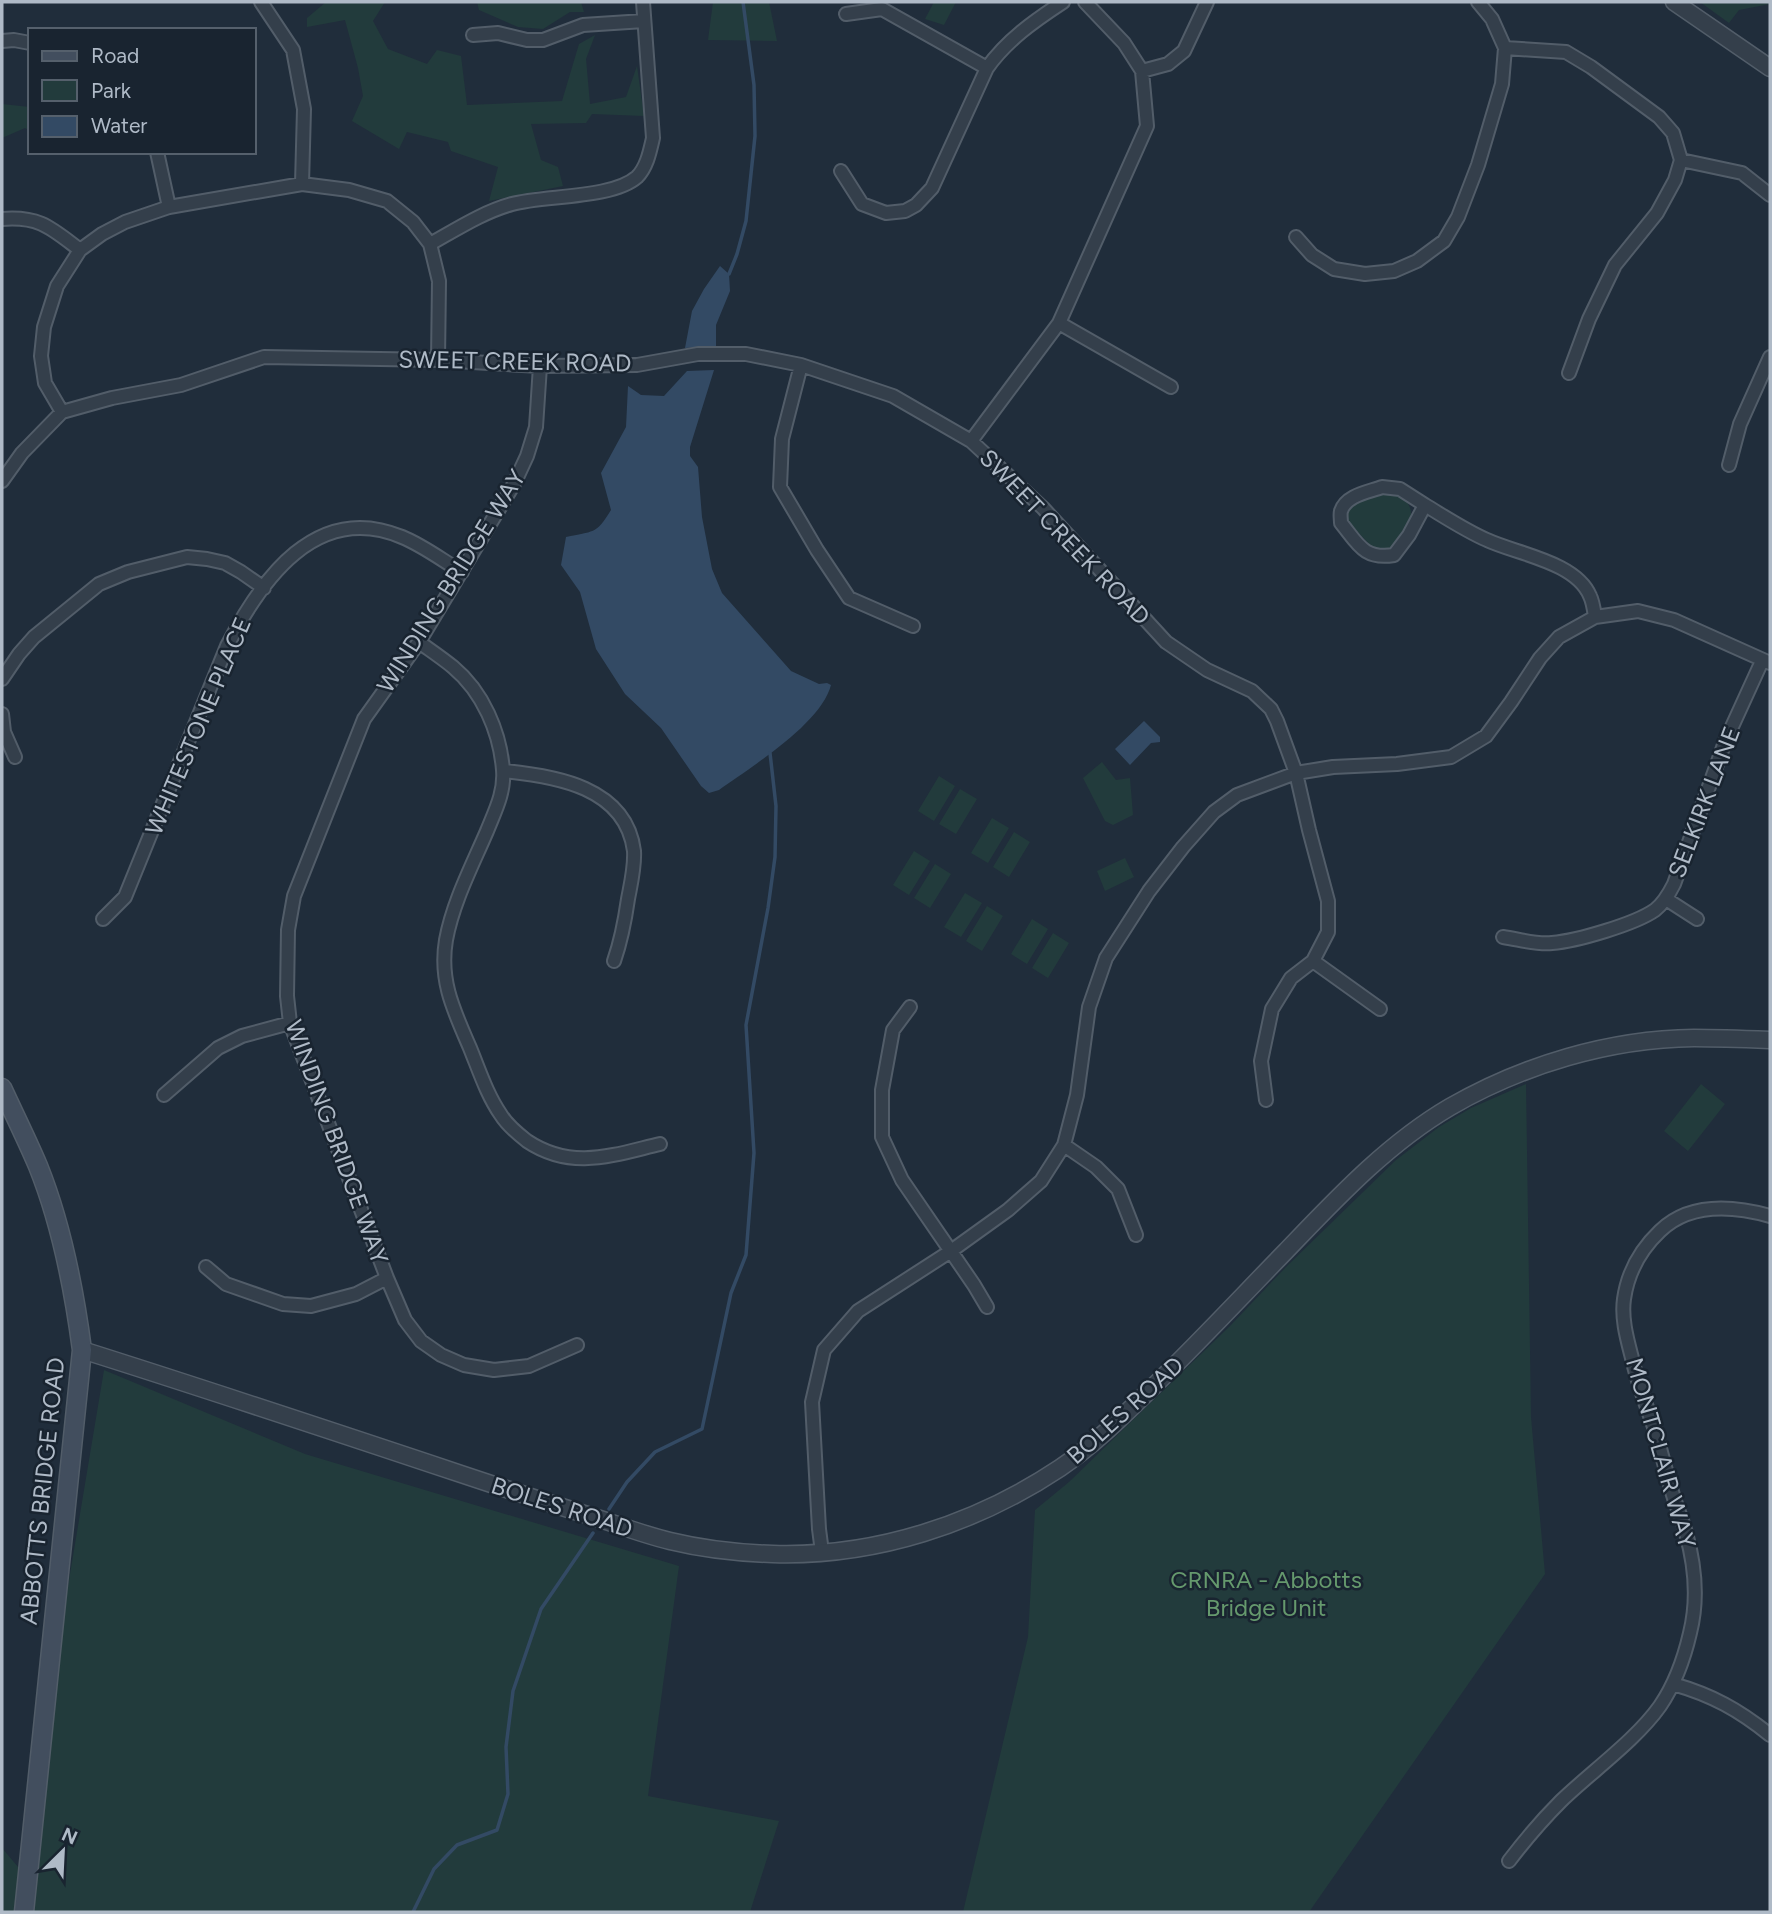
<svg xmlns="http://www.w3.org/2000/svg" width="1772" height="1914" viewBox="0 0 1772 1914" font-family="Figtree,sans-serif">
<rect width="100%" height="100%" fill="#202d3b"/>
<path fill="#223b3c" d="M 326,2 L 385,2 L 373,21 L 388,49 L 427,64 L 437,50 L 461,56 L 467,105 L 562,101 L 579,44 L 595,35 L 586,59 L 590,104 L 626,97 L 637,66 L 644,116 L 592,114 L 586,123 L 531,124 L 541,160 L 558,167 L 563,186 L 489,201 L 498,167 L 451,151 L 448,142 L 407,132 L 399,149 L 352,121 L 363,96 L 358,68 L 345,20 L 307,27 L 307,18 Z
M 477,2 L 581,2 L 584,12 L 570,12 L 543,29 L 518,27 L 479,10 Z
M 713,2 L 769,2 L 777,41 L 708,40 Z
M 934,2 L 956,2 L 944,25 L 925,19 Z
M 1700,2 L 1770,2 L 1770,4 L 1739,10 L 1729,23 Z
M 2,104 L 30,107 L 30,131 L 25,128 L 2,138 Z
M 1380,493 C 1396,493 1413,498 1411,518 L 1395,546 L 1388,550 L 1374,549 L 1348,522 L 1346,515 L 1349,508 L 1357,501 Z
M 1102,762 L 1116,780 L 1130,778 L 1133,815 L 1113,825 L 1105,821 L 1083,778 Z
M 939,776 L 955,786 L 934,821 L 918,811 Z
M 960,789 L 977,799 L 956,834 L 939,824 Z
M 992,818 L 1009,828 L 988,863 L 971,853 Z
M 1014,832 L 1030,842 L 1009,877 L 993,867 Z
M 914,851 L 930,861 L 909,895 L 893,885 Z
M 1125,858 L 1134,877 L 1105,891 L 1097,871 Z
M 935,864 L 951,874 L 930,908 L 914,898 Z
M 965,893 L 982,903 L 961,937 L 944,927 Z
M 987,906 L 1003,916 L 982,951 L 966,941 Z
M 1032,919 L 1048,929 L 1027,964 L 1011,954 Z
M 1053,933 L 1069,943 L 1048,978 L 1032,968 Z
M 1526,1084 L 1531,1417 L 1545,1574 L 1309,1912 L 963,1912 L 1028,1637 L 1035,1510 L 1069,1482 L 1230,1326 L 1286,1267 L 1396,1160 L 1439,1127 L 1471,1108 Z
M 1701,1084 L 1725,1104 L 1688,1151 L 1664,1131 Z
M 104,1370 L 305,1454 L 679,1566 L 648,1796 L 779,1821 L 750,1912 L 2,1912 L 2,1848 L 24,1874 L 63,1616 Z"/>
<path fill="#334a64" d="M 720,266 L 729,274 L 730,291 L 716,325 L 716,346 L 685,348 L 692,311 L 704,289 Z
M 714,370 L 690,447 L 690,456 L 698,467 L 702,517 L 712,569 L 722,593 L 791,671 L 819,684 L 827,683 L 831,685 C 821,724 751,767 719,790 L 709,793 L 701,786 L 661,728 L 625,694 L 596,649 L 580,592 L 561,565 L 566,537 C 593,531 596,535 611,510 L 601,473 L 626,427 L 628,386 L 641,395 L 664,396 L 687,371 Z
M 1144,721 L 1160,737 L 1160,742 L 1151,743 L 1130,765 L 1115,749 Z"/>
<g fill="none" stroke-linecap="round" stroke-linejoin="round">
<path stroke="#334a64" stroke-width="3.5" d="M 729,274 L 737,254 L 746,221 L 755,136 L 754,85 L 743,2
M 609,1509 L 627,1482 L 655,1452 L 702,1429 L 731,1293 L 746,1255 L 754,1153 L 746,1025 L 768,908 L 775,857 L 776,806 L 770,753
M 413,1912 L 434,1869 L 457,1845 L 497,1830 L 508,1794 L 506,1747 L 513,1691 L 541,1609 L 593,1533"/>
<defs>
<path id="minor" d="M 261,2 L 293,50 L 304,109 L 302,184
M 846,14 L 882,9 L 987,68
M 473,35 L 498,33 L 527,40 L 543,40 L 583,25 L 644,21
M 2,41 L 14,40 L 30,43
M 1505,48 L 1566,52 L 1591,67 L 1659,117 L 1673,133 L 1681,160 L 1675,180 L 1657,213 L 1615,265 L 1589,319 L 1569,373
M 1142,71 L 1168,64 L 1184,51 L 1207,2
M 157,152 L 169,207
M 1681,160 L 1742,173 L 1770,195
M 841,171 L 862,204 L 886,213 L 905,211 L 916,205 L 932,188 L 987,68 C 1007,40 1034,21 1063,2
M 2,219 C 40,216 51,228 80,250
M 1296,237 L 1312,255 L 1334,269 L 1365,274 L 1394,271 L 1417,261 L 1444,241 L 1458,217 L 1478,165 L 1502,84 L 1505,48 L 1492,19 L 1478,2
M 430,244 C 457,229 483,212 512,204 C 544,195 612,199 637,177 C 647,167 650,151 653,138 L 643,2
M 1059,323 L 1171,387
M 801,365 L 782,439 L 780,487 L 817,550 L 849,598 L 913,626
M 540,366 L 536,427 L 527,456 L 514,484 L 419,642 L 364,719 L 294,896 L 288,930 L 287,996 L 290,1023 L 387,1278 L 405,1320 L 421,1341 L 441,1355 L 464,1365 L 494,1370 L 529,1366 L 577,1345
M 62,412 L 45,383 L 41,356 L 44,327 L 57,286 L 80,250 L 102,234 L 125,222 L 169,207 L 302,184 L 349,190 L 387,201 L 413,222 L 430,244 L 439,281 L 438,360
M 971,441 L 1059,323 L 1147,126 L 1142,71 L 1124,43 L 1085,2
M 1729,465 L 1740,424 L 1770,357
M 2,481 L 22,453 L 62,412 L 112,398 L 181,385 L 264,357 L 438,360 L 540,366 L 637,365 L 698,354 L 746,354 L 801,365 L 893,396 L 971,441 L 1043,508 L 1166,642 L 1207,670 L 1252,691 L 1271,709 L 1277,721 L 1296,773 L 1309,830 L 1328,901 L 1328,932 L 1313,961 L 1291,978 L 1272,1009 L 1261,1061 L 1266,1100
M 1382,487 L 1400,489 L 1425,505 L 1409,535 L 1394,555 C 1364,560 1358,544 1341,523 C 1341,519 1340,515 1341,511 C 1346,495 1369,492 1382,487 Z
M 1425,505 C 1445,517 1466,531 1487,540 C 1517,554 1576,562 1590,596 C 1593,602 1594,610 1595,617
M 419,642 C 430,650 442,658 453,667 C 483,692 500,732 503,770 C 505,792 495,811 487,831 C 472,866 453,902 446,940 C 439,981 454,1011 470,1048 C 479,1070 487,1095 501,1115 C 507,1125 518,1134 527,1141 C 572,1171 613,1155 660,1144
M 2,679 L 19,654 L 34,637 L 99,584 L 128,572 L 187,557 L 207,559 L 225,563 L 241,572 L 264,588
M 2,714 L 4,732 L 15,757
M 504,771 C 555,776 626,787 634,851 C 635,867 631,883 628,899 C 625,920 621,941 614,961
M 1666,899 L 1697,919
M 103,919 L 125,897 L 227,646 C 261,580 316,501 402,537 C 422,545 442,560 462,572
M 1503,937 C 1518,939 1537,945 1552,943 C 1577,941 1635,924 1655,910 C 1664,903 1669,894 1674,884 L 1725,742 L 1762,661
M 1313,961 L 1380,1009
M 910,1007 L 893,1030 L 882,1090 L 882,1137 L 902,1180 L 974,1285 L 987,1307
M 164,1095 L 218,1048 L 242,1036 L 290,1023
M 1064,1145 L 1096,1167 L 1118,1189 L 1136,1235
M 206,1267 L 226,1284 L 283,1304 L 311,1306 L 356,1294 L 387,1278
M 822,1552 L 819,1529 L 812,1402 L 824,1350 L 858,1311 L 951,1251 L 1008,1210 L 1041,1181 L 1064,1145 L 1077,1095 L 1089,1007 L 1106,958 L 1149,891 L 1183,847 L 1214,812 L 1237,795 L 1296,773 L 1333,767 L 1397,764 L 1451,757 L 1486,736 L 1511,702 L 1540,658 L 1559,637 L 1595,617 L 1638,611 L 1674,620 L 1770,663
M 1673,1684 C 1712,1695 1739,1710 1770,1735
M 1509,1861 C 1525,1840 1542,1820 1561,1801 C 1591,1772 1636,1740 1660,1706 C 1675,1684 1684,1659 1690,1633 C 1698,1601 1695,1565 1686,1533 C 1682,1518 1675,1504 1671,1488 C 1665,1468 1660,1447 1654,1427 C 1646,1405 1638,1384 1633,1362 C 1628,1342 1621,1320 1624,1299 C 1628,1271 1640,1250 1660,1231 C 1690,1202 1734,1206 1770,1216"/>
<path id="tertiary" d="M 1674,2 L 1770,68
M 82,1350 C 209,1390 335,1432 461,1474 C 506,1489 551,1504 597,1518 C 621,1526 645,1535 670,1541 C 703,1549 739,1553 773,1554 C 875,1557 976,1524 1060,1468 C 1097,1443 1128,1411 1160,1380 C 1203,1338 1244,1294 1286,1251 C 1336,1199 1387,1144 1450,1107 C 1523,1065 1609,1039 1694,1038 C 1719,1038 1745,1039 1770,1040"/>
<path id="secondary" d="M 2,1088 C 14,1114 27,1140 38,1166 C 61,1223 74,1289 82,1350 L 24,1912"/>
</defs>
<use href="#minor" stroke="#525d69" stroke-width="16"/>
<use href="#tertiary" stroke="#525d69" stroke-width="19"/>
<use href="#secondary" stroke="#525d69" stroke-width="21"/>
<use href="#minor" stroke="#343f4b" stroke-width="12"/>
<use href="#tertiary" stroke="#343f4b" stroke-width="16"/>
<use href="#secondary" stroke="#424e5e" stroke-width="18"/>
</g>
<g text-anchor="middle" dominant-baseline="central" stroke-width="5" stroke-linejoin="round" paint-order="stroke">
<g font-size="24" fill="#afbac7" stroke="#192430">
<text transform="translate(515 361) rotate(1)">SWEET CREEK ROAD</text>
<text transform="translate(1065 537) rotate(46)">SWEET CREEK ROAD</text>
<text transform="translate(451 581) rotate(-58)">WINDING BRIDGE WAY</text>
<text transform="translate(198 726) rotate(-67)">WHITESTONE PLACE</text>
<text transform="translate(1704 802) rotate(-69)">SELKIRK LANE</text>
<text transform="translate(337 1142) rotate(70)">WINDING BRIDGE WAY</text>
<text transform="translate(1125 1410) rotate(-42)">BOLES ROAD</text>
<text transform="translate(1661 1453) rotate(74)">MONTCLAIR WAY</text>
<text transform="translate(42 1491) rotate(-84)">ABBOTTS BRIDGE ROAD</text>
<text transform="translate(562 1507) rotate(18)">BOLES ROAD</text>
</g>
<g font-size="24" fill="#65996d" stroke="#192430">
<text x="1266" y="1579">CRNRA - Abbotts<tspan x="1266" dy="28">Bridge Unit</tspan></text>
</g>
</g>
<rect width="1772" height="1914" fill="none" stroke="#afbac7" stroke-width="7"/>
<rect x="28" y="28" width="228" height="126" fill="#192430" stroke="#55606c" stroke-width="2"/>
<rect x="42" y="51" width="35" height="10" fill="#424e5e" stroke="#55606c" stroke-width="2"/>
<text x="91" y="63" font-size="21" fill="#afbac7">Road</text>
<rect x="42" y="80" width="35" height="21" fill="#223b3c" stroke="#55606c" stroke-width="2"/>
<text x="91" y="98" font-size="21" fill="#afbac7">Park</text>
<rect x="42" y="116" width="35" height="21" fill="#334a64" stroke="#55606c" stroke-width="2"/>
<text x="91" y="133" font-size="21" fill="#afbac7">Water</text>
<g transform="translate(63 1851) rotate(24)" stroke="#192430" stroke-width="5" paint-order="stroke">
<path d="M0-5L12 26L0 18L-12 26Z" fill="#afbac7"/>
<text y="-10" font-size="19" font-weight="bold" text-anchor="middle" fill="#afbac7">N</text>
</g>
</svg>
